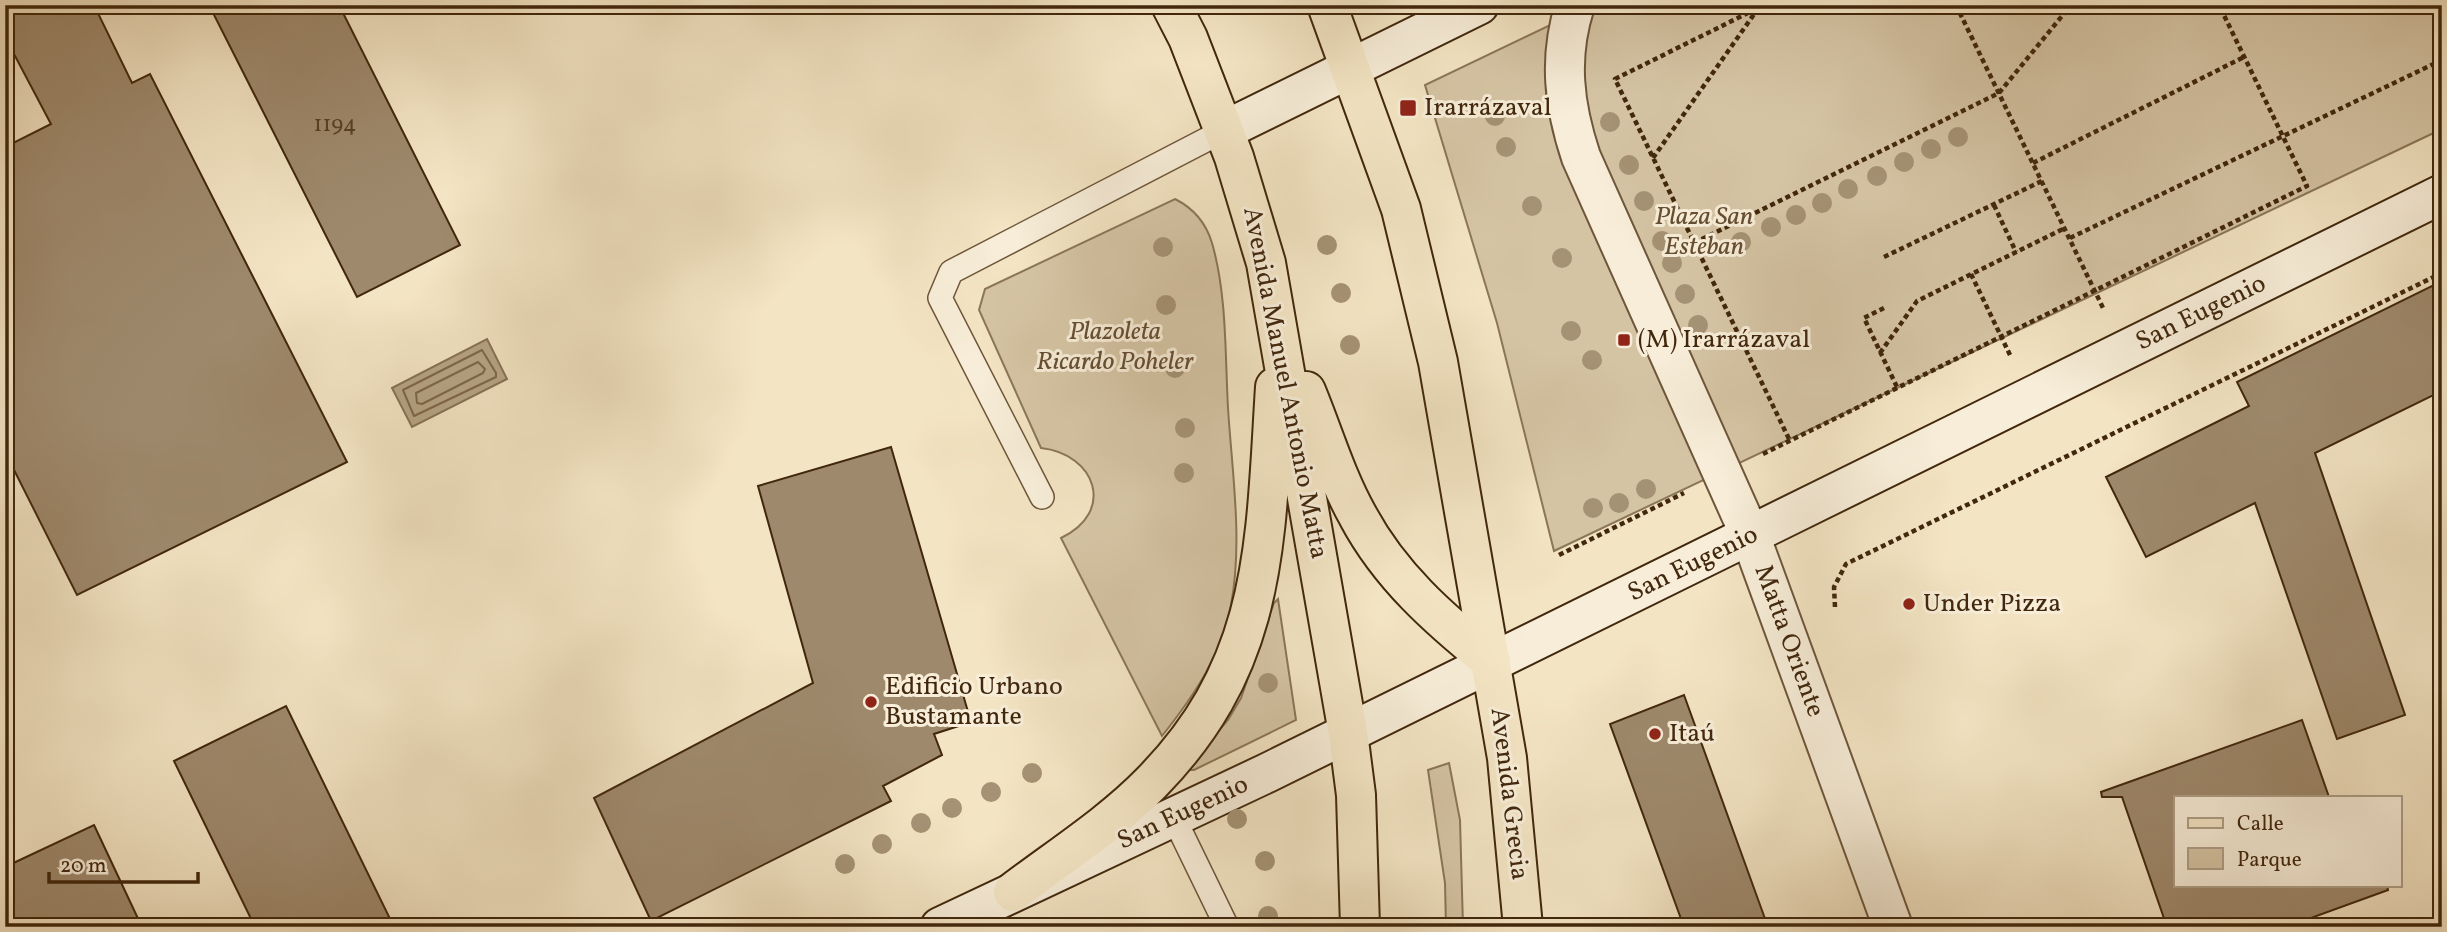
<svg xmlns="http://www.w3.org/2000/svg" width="2447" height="932" viewBox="0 0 2447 932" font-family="Vollkorn,serif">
<rect width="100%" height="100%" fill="#f3e4c3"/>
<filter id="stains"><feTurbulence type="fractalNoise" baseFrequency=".00286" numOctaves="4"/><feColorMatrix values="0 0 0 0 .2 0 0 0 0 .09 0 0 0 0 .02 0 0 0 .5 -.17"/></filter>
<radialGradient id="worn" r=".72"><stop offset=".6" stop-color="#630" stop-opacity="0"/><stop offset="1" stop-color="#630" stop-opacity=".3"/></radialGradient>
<path fill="#d5c4a4" stroke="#8b7658" stroke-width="2" d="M 1592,5 L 2442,5 L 2442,129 L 1554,551 L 1497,323 L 1425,85 Z
M 1175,199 C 1193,208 1206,223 1212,243 C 1227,295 1225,354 1228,408 C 1232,472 1243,541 1231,605 C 1222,655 1193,697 1162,736 L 1061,538 C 1116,512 1096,454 1041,448 L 979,310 L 985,289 Z
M 1278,599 L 1296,720 L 1194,770 L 1185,770 L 1228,720 L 1241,698 L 1274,603 Z
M 1449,763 L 1460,820 L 1463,927 L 1446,927 L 1445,883 L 1428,770 Z"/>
<path fill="#b6a485" stroke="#877255" stroke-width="2" d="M 487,339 L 507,379 L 412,427 L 392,388 Z"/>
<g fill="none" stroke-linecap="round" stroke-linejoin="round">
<path stroke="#7c6649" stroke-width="2" d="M 482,350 L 496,373 L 496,377 L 414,416 L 403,390 Z
M 478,362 L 485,369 L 483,373 L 422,404 L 417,403 L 416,393 Z"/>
</g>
<path fill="#9e896c" stroke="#41270d" stroke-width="2" d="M 5,5 L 94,5 L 132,83 L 150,74 L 347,462 L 77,595 L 5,452 L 5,147 L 51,124 L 5,37 Z
M 209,5 L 339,5 L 460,245 L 357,297 Z
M 2442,281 L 2442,391 L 2315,453 L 2405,715 L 2337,739 L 2255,503 L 2146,557 L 2106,477 L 2249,406 L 2237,382 Z
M 891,447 L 971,722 L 934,734 L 942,755 L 883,786 L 891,801 L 651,921 L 594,798 L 813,683 L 758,486 Z
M 1684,695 L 1768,927 L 1684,927 L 1610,724 Z
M 286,706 L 394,927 L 255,927 L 174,761 Z
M 2302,720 L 2329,797 L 2176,797 L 2176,885 L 2387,885 L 2388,890 L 2286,927 L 2167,927 L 2122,797 L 2102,797 L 2101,792 Z
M 94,825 L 142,927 L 5,927 L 5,867 Z"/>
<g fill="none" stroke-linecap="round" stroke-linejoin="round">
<defs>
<path id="service" d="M 1042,497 L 940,298 L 951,272 L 1223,131
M 1174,818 L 1227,927"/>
<path id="tertiary" d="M 1575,5 C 1558,58 1564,106 1581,157 L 1750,535 L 1893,927"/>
<path id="secondary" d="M 1223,131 L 1479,5
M 940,927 L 1267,773 L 2442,194"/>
<path id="primary" d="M 1171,5 L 1188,38 L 1234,157 L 1266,263 L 1348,733 L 1356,795 L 1360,927
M 1327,5 L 1401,209 L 1438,362 L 1507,758 L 1523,927
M 1306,391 C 1323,432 1336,477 1358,516 C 1390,576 1439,619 1491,661
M 1013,892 C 1059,857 1111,824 1151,783 C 1269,663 1265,543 1275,387"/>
</defs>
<use href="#service" stroke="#6e563a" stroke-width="26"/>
<use href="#tertiary" stroke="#6e563a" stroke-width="42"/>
<use href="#secondary" stroke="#41270d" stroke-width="42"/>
<use href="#primary" stroke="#41270d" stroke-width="42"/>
<path stroke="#41270d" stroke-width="4.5" stroke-dasharray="5 3.5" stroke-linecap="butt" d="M 1764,5 L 1615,79 L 1790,441
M 1956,5 L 2104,310
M 1653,158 L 1757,10
M 2033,163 L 2244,57
M 1994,205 L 2016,252
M 2070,238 L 2442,60
M 1694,243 L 1999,93 L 2071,5
M 1884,257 L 2042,181
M 1971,274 L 2010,355
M 1884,308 L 1864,318 L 1897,387
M 1880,353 L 1917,301 L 2065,228
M 1763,454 L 2307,186 L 2219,5
M 1559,555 L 1684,493
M 1835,607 L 1834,587 L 1846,564 L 2442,273"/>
<use href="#service" stroke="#f7edd8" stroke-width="23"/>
<use href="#tertiary" stroke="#f7edd8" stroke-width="38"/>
<use href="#secondary" stroke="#f7edd8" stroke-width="38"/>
<use href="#primary" stroke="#f3e4c3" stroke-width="38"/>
</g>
<g fill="#a59274">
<circle cx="1495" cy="116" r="10"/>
<circle cx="1610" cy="122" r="10"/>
<circle cx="1958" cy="137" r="10"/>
<circle cx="1506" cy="147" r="10"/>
<circle cx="1931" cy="149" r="10"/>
<circle cx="1904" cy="162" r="10"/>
<circle cx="1629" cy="165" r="10"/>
<circle cx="1877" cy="176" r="10"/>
<circle cx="1848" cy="189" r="10"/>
<circle cx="1644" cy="201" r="10"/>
<circle cx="1822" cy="203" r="10"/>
<circle cx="1532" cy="206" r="10"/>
<circle cx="1796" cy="215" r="10"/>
<circle cx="1771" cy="227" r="10"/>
<circle cx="1662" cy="241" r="10"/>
<circle cx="1741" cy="242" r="10"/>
<circle cx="1327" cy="245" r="10"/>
<circle cx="1163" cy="247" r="10"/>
<circle cx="1562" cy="258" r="10"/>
<circle cx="1672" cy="263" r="10"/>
<circle cx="1341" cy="293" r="10"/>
<circle cx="1685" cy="294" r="10"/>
<circle cx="1166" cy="305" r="10"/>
<circle cx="1698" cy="325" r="10"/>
<circle cx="1571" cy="331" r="10"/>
<circle cx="1350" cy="345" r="10"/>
<circle cx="1592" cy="360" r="10"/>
<circle cx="1175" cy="368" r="10"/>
<circle cx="1185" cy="428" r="10"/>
<circle cx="1184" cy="473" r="10"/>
<circle cx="1646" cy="489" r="10"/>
<circle cx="1619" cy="503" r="10"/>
<circle cx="1593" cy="508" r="10"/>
<circle cx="1268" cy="683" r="10"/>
<circle cx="1032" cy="773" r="10"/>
<circle cx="991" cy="792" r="10"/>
<circle cx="952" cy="808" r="10"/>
<circle cx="1237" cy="819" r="10"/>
<circle cx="921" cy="823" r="10"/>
<circle cx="882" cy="844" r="10"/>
<circle cx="1265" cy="861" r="10"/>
<circle cx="845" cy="864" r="10"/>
<circle cx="1268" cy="916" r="10"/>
</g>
<g fill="#8f2418" stroke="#f7edd8" stroke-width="2.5">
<rect x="1399" y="99" width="18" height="18" rx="3.5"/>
<rect x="1617" y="333" width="14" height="14" rx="3.5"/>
<circle cx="1909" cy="604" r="7"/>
<circle cx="871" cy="702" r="7"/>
<circle cx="1655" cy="734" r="7"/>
</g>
<g text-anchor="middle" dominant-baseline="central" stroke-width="6" stroke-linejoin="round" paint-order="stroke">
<g font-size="23" fill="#584025">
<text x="335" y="125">1194</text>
</g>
<g font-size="26" fill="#41270d" stroke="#f7edd8" text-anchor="start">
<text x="1424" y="108">Irarrázaval</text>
<text x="1638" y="340">(M) Irarrázaval</text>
<text x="1923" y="604">Under Pizza</text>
<text x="885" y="687">Edificio Urbano<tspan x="885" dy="30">Bustamante</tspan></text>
<text x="1669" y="734">Itaú</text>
</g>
<g font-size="26" font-style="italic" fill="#664e33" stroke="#f7edd8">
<text x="1704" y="217">Plaza San<tspan x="1704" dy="30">Esteban</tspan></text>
<text x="1115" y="332">Plazoleta<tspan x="1115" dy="30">Ricardo Poheler</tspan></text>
</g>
<g font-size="26" fill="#41270d" stroke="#f7edd8">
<text transform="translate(2201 313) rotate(-26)">San Eugenio</text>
<text transform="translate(1285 383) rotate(79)">Avenida Manuel Antonio Matta</text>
<text transform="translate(1693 564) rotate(-26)">San Eugenio</text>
<text transform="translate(1789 641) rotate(70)">Matta Oriente</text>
<text transform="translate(1509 794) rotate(83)">Avenida Grecia</text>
<text transform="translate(1183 813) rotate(-25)">San Eugenio</text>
</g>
</g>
<rect width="2447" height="932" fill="none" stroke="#f3e4c3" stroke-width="28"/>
<rect x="7" y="7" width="2433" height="918" fill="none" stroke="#41270d" stroke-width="3.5"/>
<rect x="14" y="14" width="2419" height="904" fill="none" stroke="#41270d" stroke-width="2"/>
<rect x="2174" y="796" width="228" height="91" fill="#f7edd8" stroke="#ae9e87" stroke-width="2"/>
<rect x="2188" y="818" width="35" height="10" fill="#f3e4c3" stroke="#ae9e87" stroke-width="2"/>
<text x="2237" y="830" font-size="21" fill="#41270d">Calle</text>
<rect x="2188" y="848" width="35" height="21" fill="#d5c4a4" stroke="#ae9e87" stroke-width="2"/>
<text x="2237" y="866" font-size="21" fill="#41270d">Parque</text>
<path d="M49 872v10h149v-10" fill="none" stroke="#41270d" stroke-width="3.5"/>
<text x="60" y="872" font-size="21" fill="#41270d" stroke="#f7edd8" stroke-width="5" paint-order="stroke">20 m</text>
<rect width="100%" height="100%" filter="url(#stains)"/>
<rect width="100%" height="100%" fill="url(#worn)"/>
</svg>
